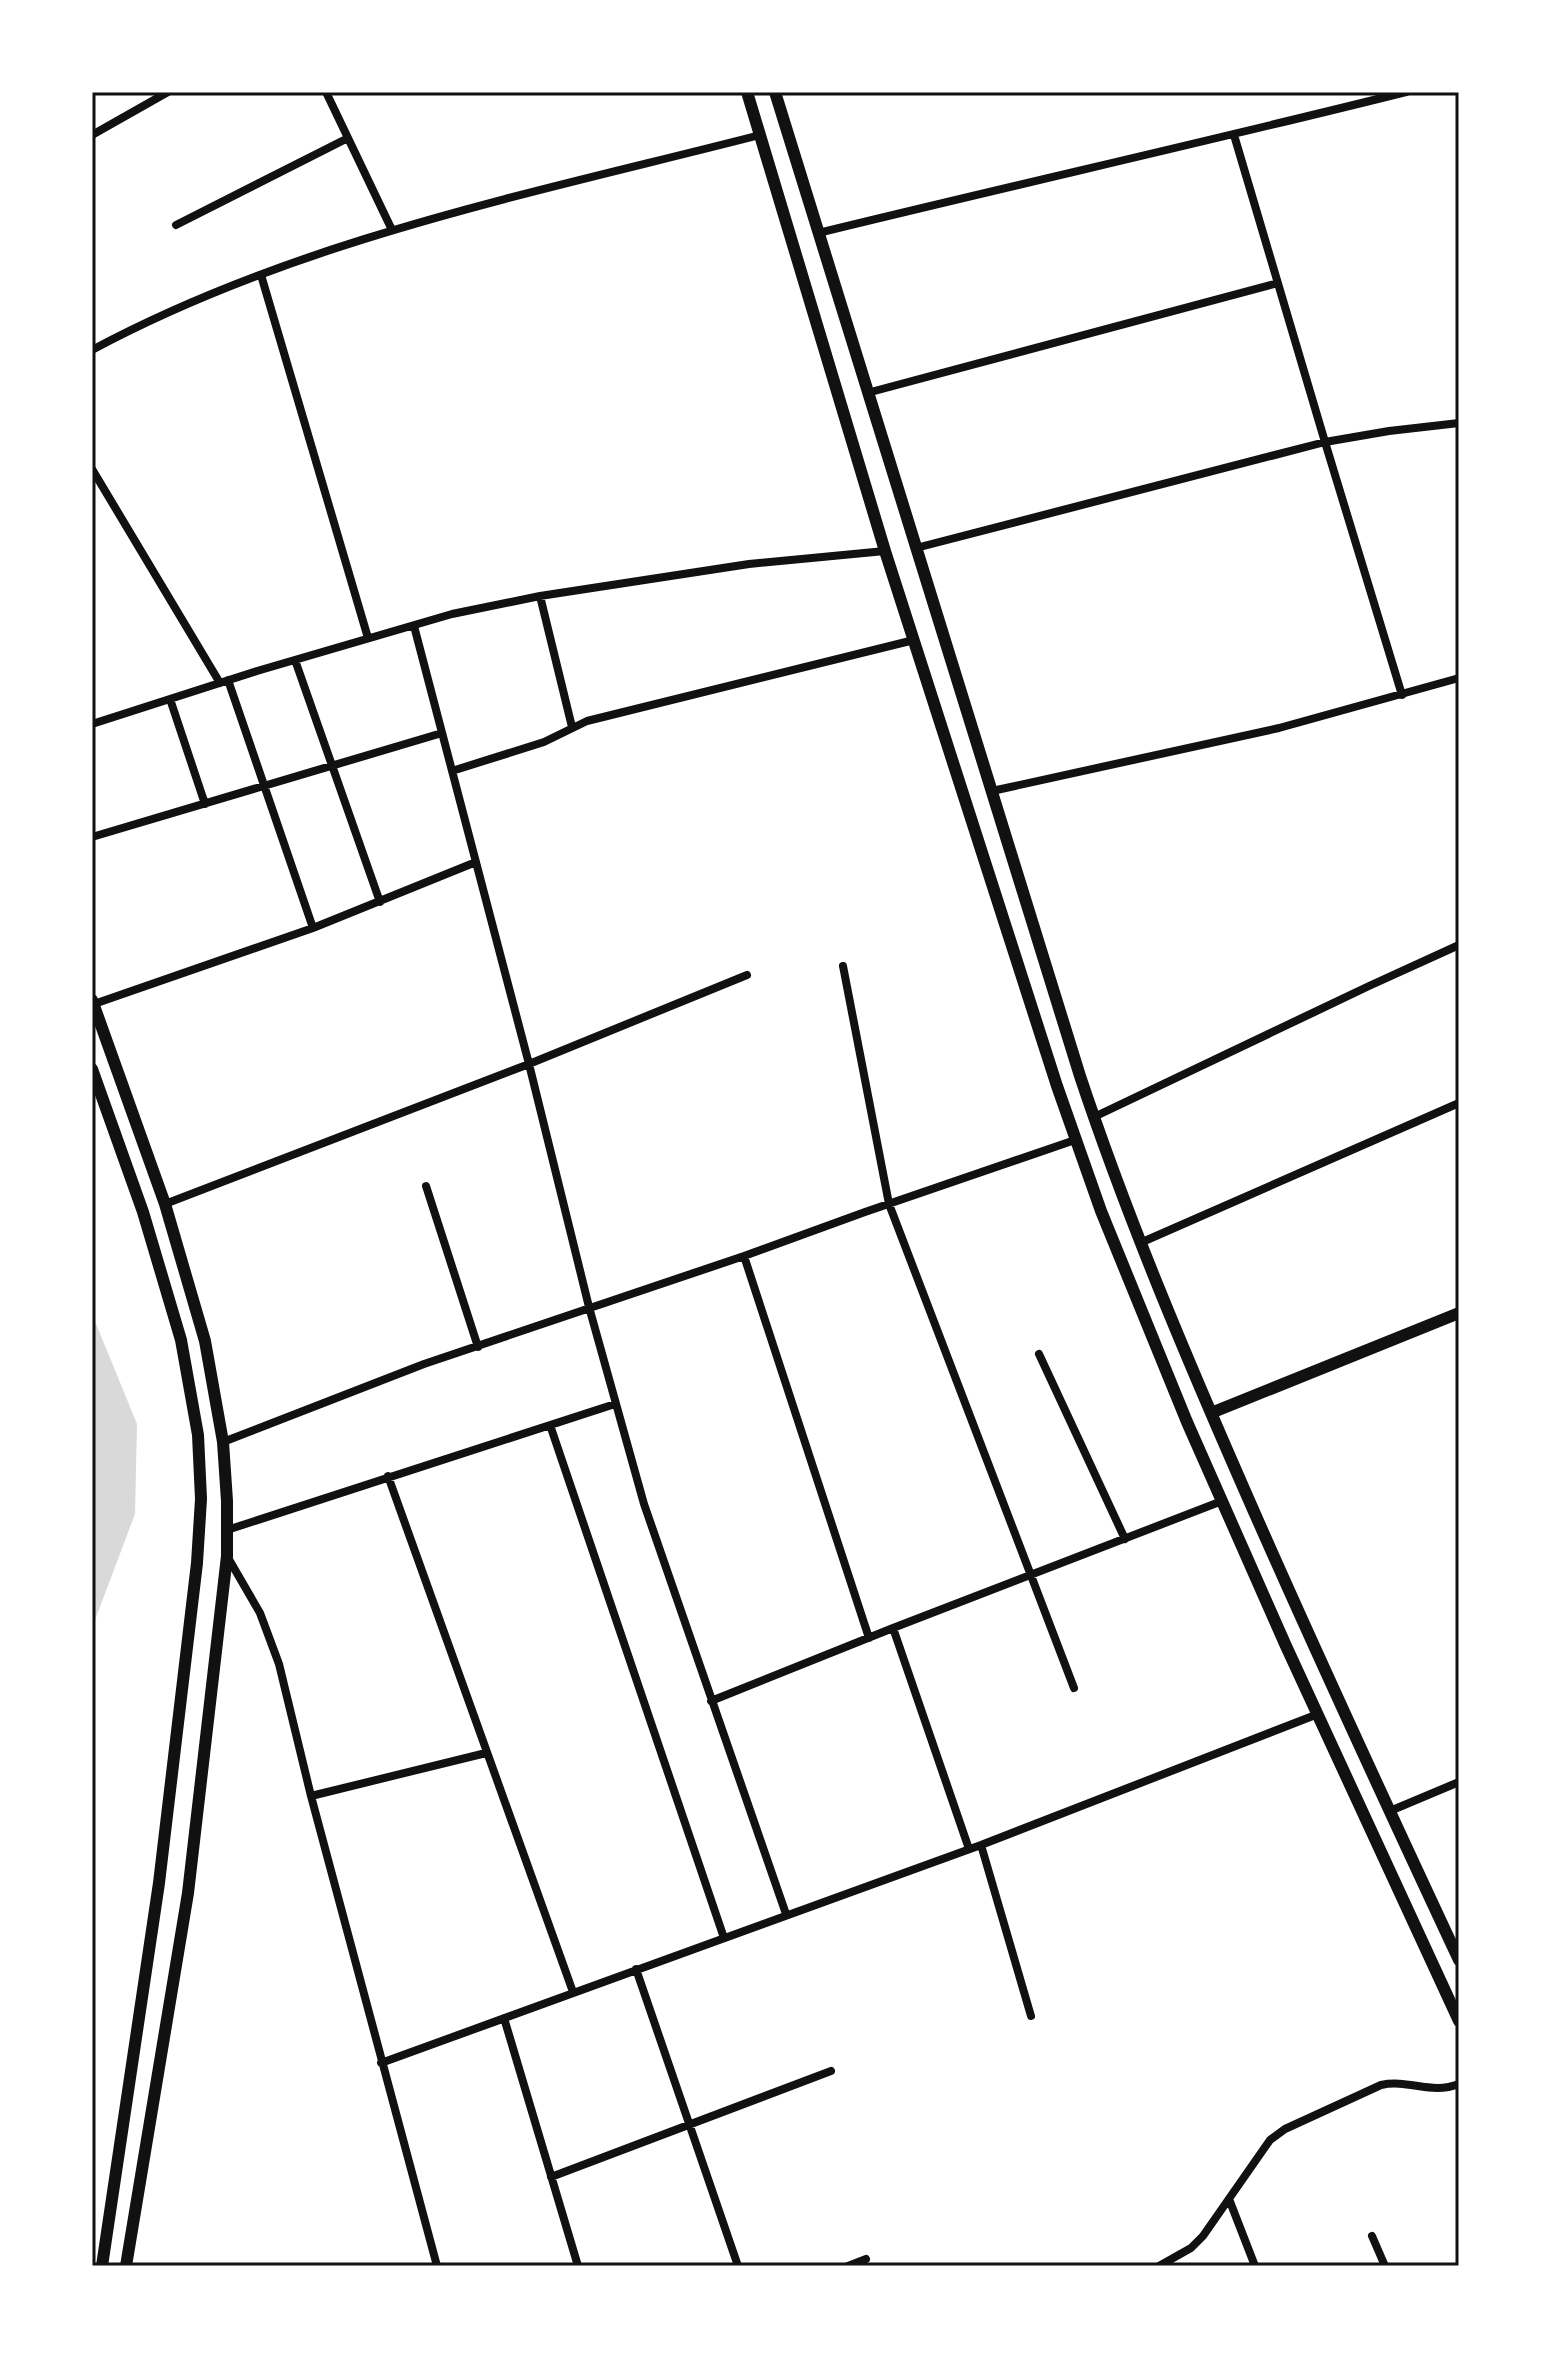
<svg xmlns="http://www.w3.org/2000/svg" width="1551" height="2358" viewBox="0 0 1551 2358" font-family="'Alegreya Sans',sans-serif">
<rect width="100%" height="100%" fill="#fff"/>
<path fill="#d9d9d9" d="M 92,1314 L 137,1424 L 135,1514 L 92,1628 Z"/>
<g fill="none" stroke-linecap="round" stroke-linejoin="round">
<path stroke="#111" stroke-width="8" d="M 326,92 L 392,230
M 92,135 L 168,92
M 1234,135 L 1325,442 L 1402,695
M 176,225 L 348,138
M 818,233 C 1014,185 1210,141 1406,92
M 261,275 L 368,638
M 92,350 C 299,239 534,193 760,135
M 867,393 L 1278,283
M 92,469 L 220,683
M 916,548 L 1325,442 L 1389,431 L 1459,423
M 540,596 L 572,727
M 414,626 L 529,1064 L 589,1307 L 644,1504 L 786,1914
M 295,660 L 380,902
M 228,680 L 313,928
M 170,699 L 205,804
M 92,724 L 257,671 L 452,614 L 540,596 L 749,564 L 885,551
M 452,771 L 544,742 L 587,721 L 914,640
M 992,791 L 1279,728 L 1459,678
M 92,837 L 442,733
M 843,966 L 889,1204 L 1074,1688
M 94,1004 L 313,928 L 476,862
M 1094,1117 L 1369,986 L 1459,945
M 426,1186 L 478,1347
M 165,1204 L 529,1064 L 747,975
M 1140,1243 L 1459,1103
M 744,1256 L 869,1638
M 1039,1354 L 1125,1539
M 550,1425 L 724,1938
M 223,1442 L 424,1364 L 744,1256 L 865,1212 L 1075,1140
M 388,1476 L 573,1992
M 227,1530 L 615,1404
M 227,1556 L 260,1613 L 279,1664 L 311,1796 L 437,2266
M 893,1628 L 969,1849
M 711,1701 L 893,1628 L 1222,1501
M 311,1796 L 486,1753
M 1390,1811 L 1459,1782
M 981,1845 L 1031,2016
M 636,1969 L 738,2266
M 504,2018 L 578,2266
M 381,2063 L 981,1845 L 1318,1714
M 551,2177 L 831,2071
M 1229,2199 L 1255,2266
M 1372,2236 L 1385,2266
M 848,2266 L 866,2259
M 1159,2266 L 1191,2248 L 1203,2236 L 1270,2140 L 1285,2129 L 1381,2085 C 1409,2079 1431,2095 1459,2084"/>
<path stroke="#111" stroke-width="12" d="M 747,92 L 885,551 L 1057,1086 L 1101,1211 L 1187,1422 L 1286,1646 L 1459,2021
M 775,92 L 1080,1076 C 1128,1220 1187,1359 1248,1498 C 1316,1653 1387,1806 1459,1960
M 92,1000 L 165,1204 L 205,1341 L 223,1442 L 227,1501 L 227,1556 L 188,1893 L 126,2266
M 92,1069 L 143,1212 L 181,1340 L 198,1435 L 201,1499 L 197,1563 L 159,1883 L 102,2266
M 1211,1413 L 1459,1313"/>
</g>
<rect width="1551" height="2358" fill="none" stroke="#ffffff" stroke-width="188"/>
<rect x="94" y="94" width="1363" height="2170" fill="none" stroke="#111" stroke-width="3"/>
</svg>
